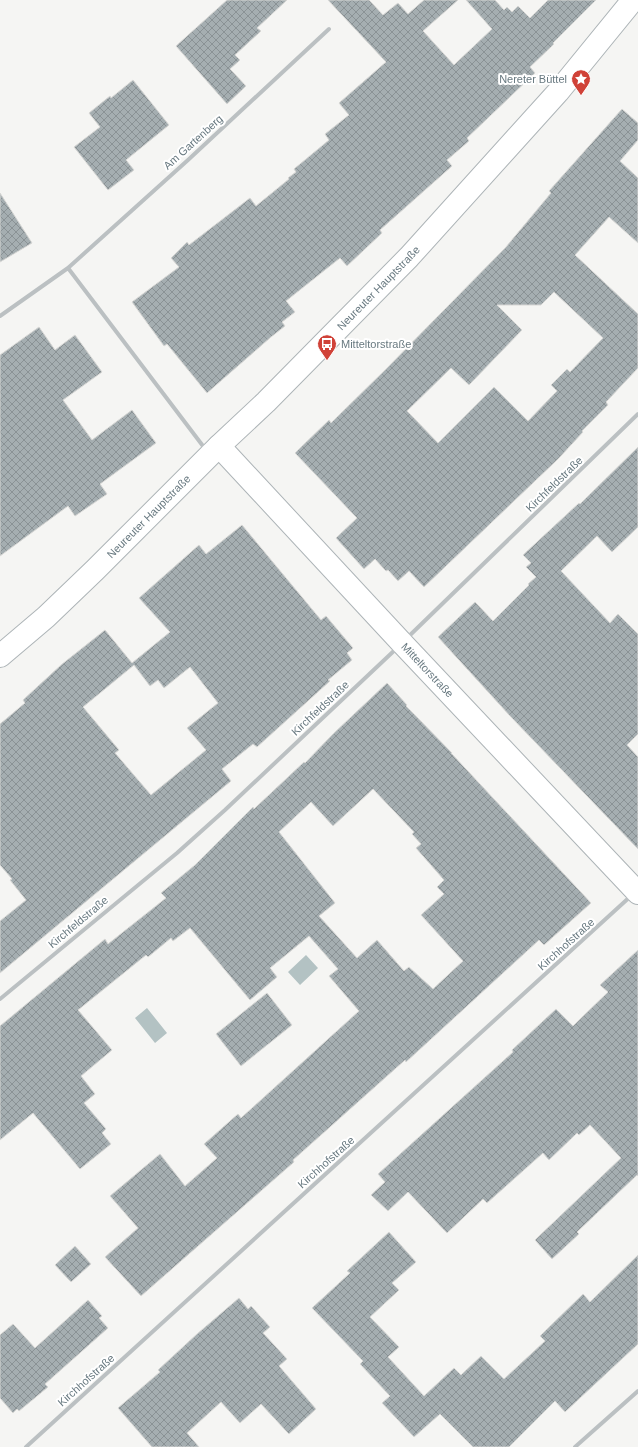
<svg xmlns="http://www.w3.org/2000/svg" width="638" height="1447" viewBox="0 0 638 1447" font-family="Arial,sans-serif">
<defs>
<pattern id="building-cross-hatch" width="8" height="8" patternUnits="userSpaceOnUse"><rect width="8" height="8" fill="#a5aeb1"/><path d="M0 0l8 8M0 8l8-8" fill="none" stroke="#8a9295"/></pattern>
</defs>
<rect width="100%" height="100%" fill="#f5f5f3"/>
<path fill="#b3c2c3" d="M 306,955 L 318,968 L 300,985 L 288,972 Z
M 147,1008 L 167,1033 L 155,1043 L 135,1018 Z"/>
<path fill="url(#building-cross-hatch)" stroke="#d7d7d5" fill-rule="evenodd" d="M 227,0 L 287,0 L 257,28 L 261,31 L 235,55 L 240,60 L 230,69 L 246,86 L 227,104 L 176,46 Z
M 328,0 L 369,0 L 383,15 L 398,3 L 408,14 L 424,0 L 458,0 L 423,31 L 454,65 L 492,29 L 466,0 L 495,0 L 504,10 L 507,7 L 512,12 L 518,6 L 530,18 L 548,0 L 596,0 L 553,43 L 554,44 L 530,67 L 535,73 L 467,138 L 469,141 L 447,160 L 452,166 L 380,230 L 382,233 L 347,266 L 340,258 L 286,301 L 295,312 L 282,322 L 285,326 L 271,337 L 207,393 L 167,344 L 164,346 L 132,302 L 179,267 L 171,258 L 187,242 L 189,245 L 250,198 L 256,206 L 289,179 L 288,178 L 296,172 L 294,169 L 329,140 L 325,134 L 349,115 L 339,103 L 386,62 Z
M 133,80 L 169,125 L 126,160 L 134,170 L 108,190 L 74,147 L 100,127 L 89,113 L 110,96 L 111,98 Z
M 622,109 L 638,123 L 638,140 L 620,161 L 638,178 L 638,243 L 609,217 L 575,255 L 638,314 L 638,368 L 606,402 L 608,405 L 582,431 L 583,432 L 558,459 L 424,587 L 409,571 L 398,581 L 388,570 L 386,571 L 375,559 L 364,569 L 336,538 L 357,518 L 295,453 L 329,420 L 331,423 L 386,369 L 506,247 L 551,193 L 549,191 ZM 554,292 L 603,338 L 570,372 L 567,369 L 551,385 L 557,391 L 528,421 L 494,387 L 438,443 L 407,411 L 451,368 L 469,385 L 522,330 L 497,305 L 541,305 Z
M 0,193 L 32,243 L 0,262 Z
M 39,327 L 55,350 L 75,335 L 102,372 L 63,400 L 92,440 L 132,410 L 156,443 L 100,484 L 107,494 L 75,516 L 68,506 L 0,556 L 0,355 Z
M 638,447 L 638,527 L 612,552 L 597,536 L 561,571 L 610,623 L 618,614 L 638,634 L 638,734 L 627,745 L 638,757 L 638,849 L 511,717 L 438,637 L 475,602 L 493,621 L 529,585 L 528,584 L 536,577 L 526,567 L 531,563 L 523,555 L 579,503 L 580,504 Z
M 242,525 L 321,620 L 326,616 L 353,648 L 347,653 L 352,660 L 328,680 L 330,681 L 257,747 L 253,744 L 222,769 L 231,781 L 0,973 L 0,921 L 26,900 L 10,880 L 12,879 L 0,865 L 0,724 L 25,703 L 23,700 L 61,665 L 105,630 L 132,663 L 170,632 L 139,598 L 199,545 L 206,554 ZM 134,665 L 150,686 L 158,680 L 164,688 L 190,667 L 218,703 L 187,728 L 206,750 L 151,795 L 115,753 L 119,750 L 83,707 Z
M 387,683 L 407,705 L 406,706 L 452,753 L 451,753 L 591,903 L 544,945 L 539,940 L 406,1062 L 405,1060 L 293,1160 L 294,1162 L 141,1296 L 105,1257 L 138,1228 L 110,1196 L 160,1154 L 185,1186 L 217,1158 L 204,1144 L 238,1114 L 241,1118 L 359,1011 L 329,976 L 338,969 L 309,936 L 270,968 L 277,977 L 250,1000 L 190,928 L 173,941 L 171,938 L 148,957 L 146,955 L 78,1010 L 112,1050 L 81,1076 L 95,1094 L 84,1103 L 106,1129 L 102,1133 L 111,1144 L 80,1169 L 33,1113 L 0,1140 L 0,1026 L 105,939 L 108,944 L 166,898 L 161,893 L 195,865 L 253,807 L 254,809 L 304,762 L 305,763 L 333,734 ZM 373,789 L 414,832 L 412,834 L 421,844 L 416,848 L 444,880 L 437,887 L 444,894 L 421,915 L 463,961 L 433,989 L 409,967 L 404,971 L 377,940 L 357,958 L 319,916 L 335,903 L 279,832 L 311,802 L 333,826 Z
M 638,950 L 638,1176 L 637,1175 L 577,1232 L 579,1234 L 552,1259 L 535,1240 L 621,1158 L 590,1125 L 579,1135 L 577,1133 L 549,1160 L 543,1153 L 487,1203 L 483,1199 L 447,1233 L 408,1192 L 388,1211 L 371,1195 L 385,1182 L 378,1174 L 513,1052 L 512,1050 L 556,1009 L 573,1026 L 608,992 L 600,985 Z
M 267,993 L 292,1025 L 241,1066 L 216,1034 Z
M 389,1232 L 416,1262 L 392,1283 L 399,1290 L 370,1317 L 399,1347 L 388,1357 L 424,1396 L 454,1368 L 461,1375 L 481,1356 L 504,1379 L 545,1341 L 540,1336 L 583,1294 L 590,1302 L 638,1255 L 638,1344 L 565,1412 L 555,1401 L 509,1447 L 473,1447 L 440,1414 L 414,1437 L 382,1403 L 390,1396 L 360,1364 L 363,1361 L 312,1308 L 350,1273 L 347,1271 Z
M 75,1246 L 91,1264 L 71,1282 L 55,1265 Z
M 239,1298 L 248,1309 L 251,1306 L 270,1327 L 263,1333 L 287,1359 L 279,1366 L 316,1409 L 289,1434 L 261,1404 L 240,1423 L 221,1402 L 187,1433 L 199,1447 L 152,1447 L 118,1408 L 160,1372 L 158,1370 L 197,1334 Z
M 88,1300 L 102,1316 L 99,1318 L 108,1328 L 45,1384 L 48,1387 L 19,1411 L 17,1409 L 13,1413 L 0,1398 L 0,1335 L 13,1324 L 35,1348 Z"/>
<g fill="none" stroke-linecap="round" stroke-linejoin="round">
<defs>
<g id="secondary">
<path id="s1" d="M 219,446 L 402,643 L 638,893"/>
<path id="s2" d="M 0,656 L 46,617 L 95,570 L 219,446 L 266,402 L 409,257 L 558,92 L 633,0"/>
</g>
</defs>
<use href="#secondary" stroke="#adb4b7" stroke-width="24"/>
<path stroke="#bbc0c2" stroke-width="4" d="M 68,268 L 188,160 L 329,29
M 0,316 L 68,268 L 206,450
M 406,639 L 638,414
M 0,999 L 177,853 L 225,810 L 397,648
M 26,1447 L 632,895
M 575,1447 L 638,1391"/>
<use href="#secondary" stroke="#fff" stroke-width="22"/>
</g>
<defs>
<symbol id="sight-pin" viewBox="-11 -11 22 30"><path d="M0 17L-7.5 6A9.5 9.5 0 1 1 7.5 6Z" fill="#d04238" stroke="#fff"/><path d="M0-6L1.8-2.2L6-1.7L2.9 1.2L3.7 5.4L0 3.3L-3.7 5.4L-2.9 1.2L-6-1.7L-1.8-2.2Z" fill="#fff"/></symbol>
<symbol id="bus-pin" viewBox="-11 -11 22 30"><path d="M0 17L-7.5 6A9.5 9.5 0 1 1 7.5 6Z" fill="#d04238" stroke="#fff"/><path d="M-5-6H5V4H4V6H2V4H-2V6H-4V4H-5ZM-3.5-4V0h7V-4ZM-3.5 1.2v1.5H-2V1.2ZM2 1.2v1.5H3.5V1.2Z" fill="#fff"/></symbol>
</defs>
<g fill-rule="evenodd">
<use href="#sight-pin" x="570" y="68" width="22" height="30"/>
<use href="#bus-pin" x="316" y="333" width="22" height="30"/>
</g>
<g text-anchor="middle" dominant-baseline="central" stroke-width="4" stroke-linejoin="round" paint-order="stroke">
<g font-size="11" fill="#687980" stroke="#fff" text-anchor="end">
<text x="567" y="79">Nereter Büttel</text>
<text x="341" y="344" text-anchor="start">Mitteltorstraße</text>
</g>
<g font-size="11" fill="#687980" stroke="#fff">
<text transform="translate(193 142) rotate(-42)">Am Gartenberg</text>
<text stroke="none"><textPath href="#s2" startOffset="528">Neureuter Hauptstraße</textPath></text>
<text transform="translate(554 484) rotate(-44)">Kirchfeldstraße</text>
<text stroke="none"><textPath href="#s2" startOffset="204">Neureuter Hauptstraße</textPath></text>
<text stroke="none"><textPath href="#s1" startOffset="306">Mitteltorstraße</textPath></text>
<text transform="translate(320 708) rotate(-43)">Kirchfeldstraße</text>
<text transform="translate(78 922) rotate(-40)">Kirchfeldstraße</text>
<text transform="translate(566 944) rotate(-42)">Kirchhofstraße</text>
<text transform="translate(326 1162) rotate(-42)">Kirchhofstraße</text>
<text transform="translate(86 1380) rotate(-42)">Kirchhofstraße</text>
</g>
</g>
</svg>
